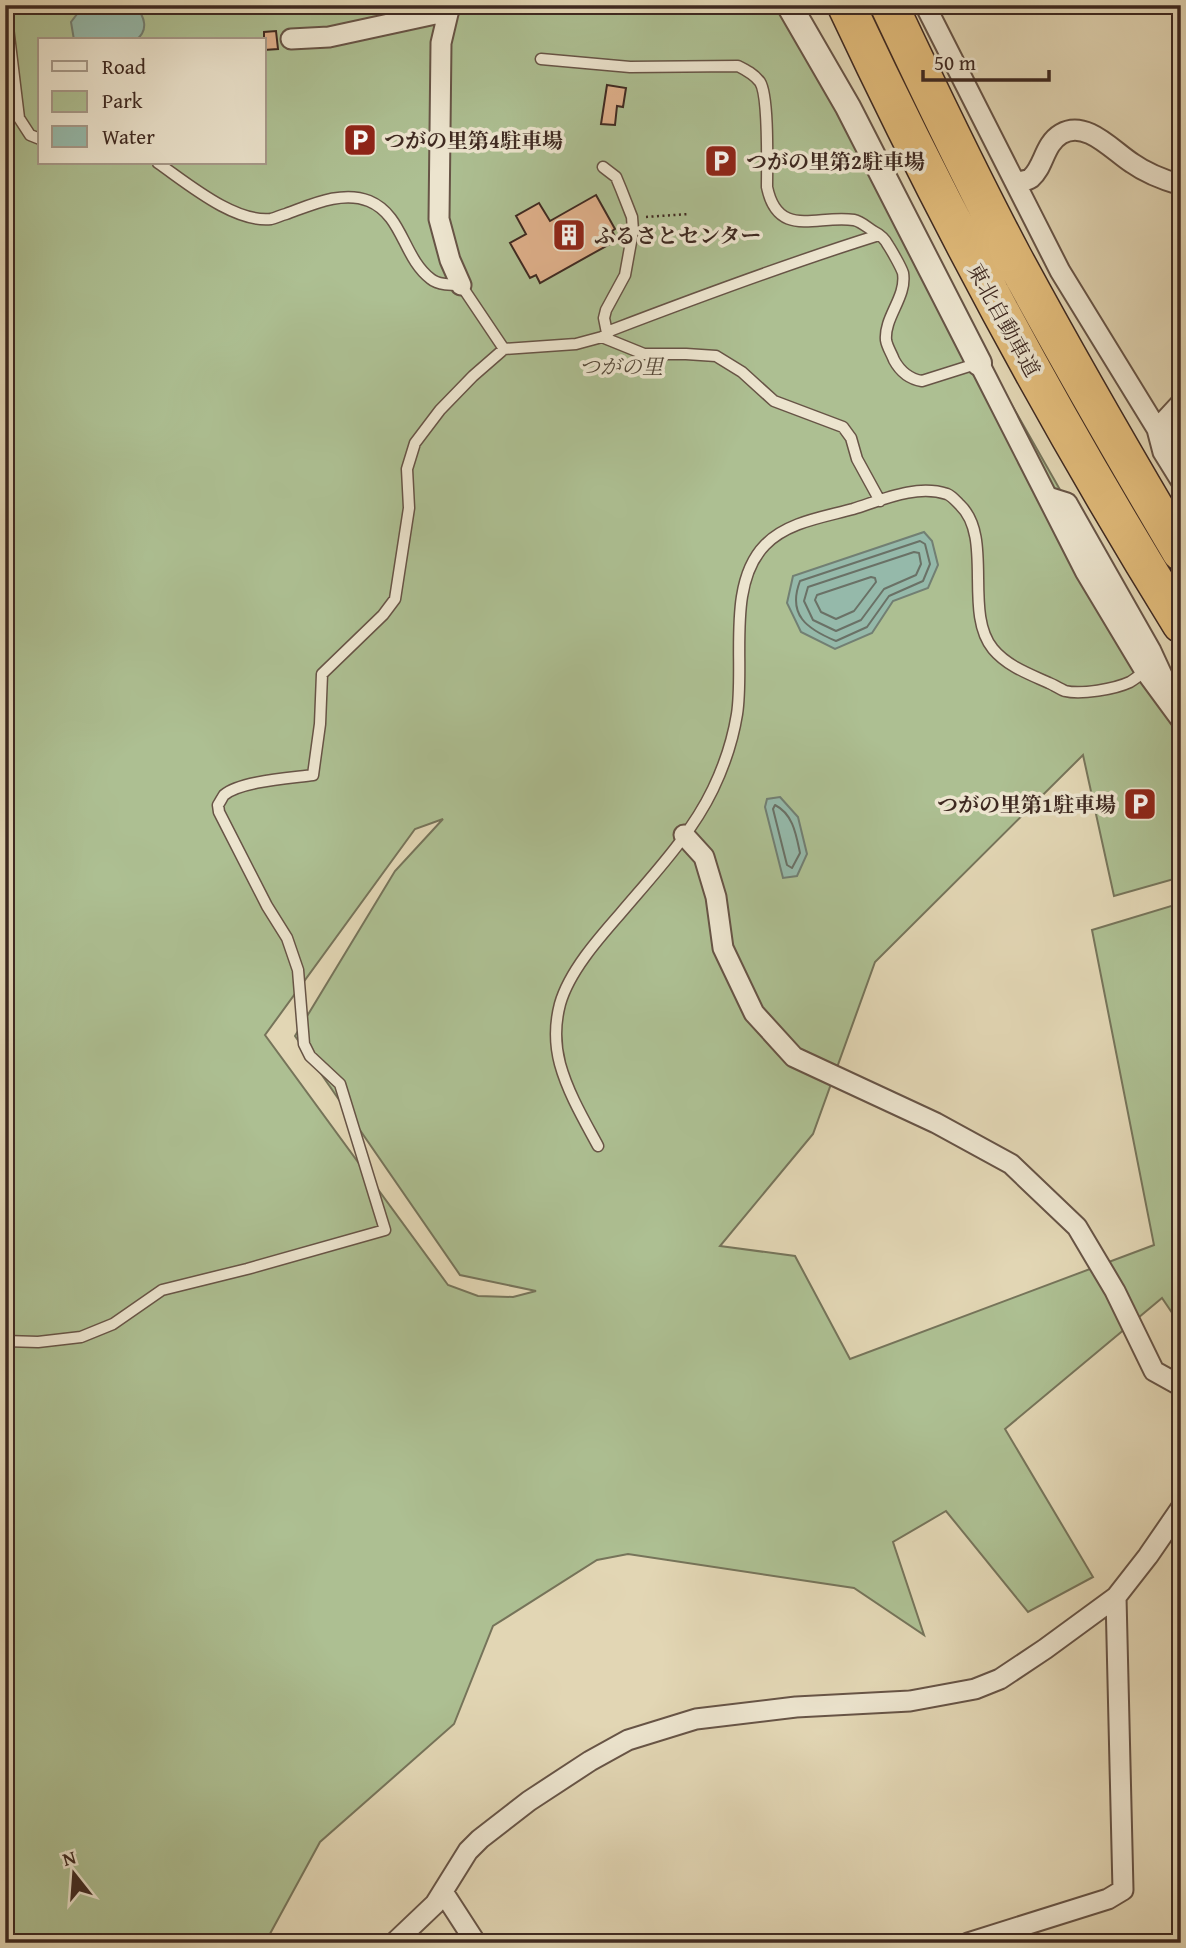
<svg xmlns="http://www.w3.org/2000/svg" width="1186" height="1948" viewBox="0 0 1186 1948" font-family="'Gentium Book Plus','Noto Serif JP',serif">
<rect width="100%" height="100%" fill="#e2d6b4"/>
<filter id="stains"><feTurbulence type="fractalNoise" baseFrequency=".00286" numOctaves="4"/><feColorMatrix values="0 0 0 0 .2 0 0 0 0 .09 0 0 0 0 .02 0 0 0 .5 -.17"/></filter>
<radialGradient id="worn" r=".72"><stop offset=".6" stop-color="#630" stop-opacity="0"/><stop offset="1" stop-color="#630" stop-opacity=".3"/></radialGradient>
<path fill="#adbf92" stroke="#76745a" stroke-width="2" fill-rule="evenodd" d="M 5,5 L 785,5 L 1181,703 L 1181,877 L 1114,896 L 1083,755 L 875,962 L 813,1134 L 720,1246 L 795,1256 L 850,1359 L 1154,1245 L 1092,930 L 1181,903 L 1181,1326 L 1162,1298 L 1005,1429 L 1093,1577 L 1028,1612 L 946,1511 L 893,1542 L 924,1635 L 854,1588 L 628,1554 L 597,1560 L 493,1626 L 454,1724 L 320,1842 L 265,1943 L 5,1943 ZM 40,40 L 264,40 L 264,163 L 40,163 ZM 443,819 L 395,871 L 295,1036 L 460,1275 L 536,1291 L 513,1297 L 478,1296 L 448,1285 L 265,1035 L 415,829 Z"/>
<path fill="#95b9aa" stroke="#727f73" stroke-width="2" d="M 84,5 L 135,5 C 145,17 149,30 136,40 L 74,40 L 71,22 Z
M 924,532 L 932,541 L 938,565 L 928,588 L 893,601 L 872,633 L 835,649 L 801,632 L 787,603 L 793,576 Z
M 780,797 L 798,817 L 807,854 L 797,876 L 783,878 L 765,807 L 767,799 Z"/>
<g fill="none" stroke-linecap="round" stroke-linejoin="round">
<path stroke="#6a7166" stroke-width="2" d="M 920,541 L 925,544 L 930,564 L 923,581 L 889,596 L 867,627 L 836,641 C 807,629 787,615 800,581 Z
M 914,552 L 919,553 L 921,564 L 916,575 L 884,589 L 861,620 L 836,631 L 813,620 L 804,601 L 808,587 Z
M 871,577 L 875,578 L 876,582 L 854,611 L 836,619 L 821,612 L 815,600 L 817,595 Z
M 775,805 C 793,814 796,834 800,853 L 792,868 L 787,865 L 773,809 Z"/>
</g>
<path fill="#e0b18c" stroke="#3e2921" stroke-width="2" d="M 276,31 L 278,49 L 264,50 L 264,32 Z
M 607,85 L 626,88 L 623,107 L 617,106 L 615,125 L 601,124 Z
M 596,195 L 615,229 L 612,231 L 617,240 L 540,283 L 536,275 L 530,278 L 510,243 L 526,234 L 516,216 L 539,203 L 550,221 Z"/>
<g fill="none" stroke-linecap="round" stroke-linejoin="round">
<defs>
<path id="service" d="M 5,15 L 7,19 L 19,118 L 30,135 L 40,139
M 541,59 L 630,67 L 738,66 C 746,70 754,74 760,82 C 769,96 767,166 767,187 C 778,240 818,214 854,220 C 860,221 867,227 873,231 C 879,234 885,239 888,245 C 892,251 901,267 903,273 C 907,297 884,317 886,340 C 887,347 892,354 894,360 C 900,371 909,379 922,381 L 979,363
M 158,163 C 187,183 234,223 271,219 C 276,218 281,215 286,214 C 311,205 342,190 369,201 C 403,215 403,258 431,279 C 438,285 452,285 461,285 L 504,349
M 603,167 L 616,177 L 621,189 L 632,217 L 633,231 L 625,275 L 606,310 L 604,318 L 607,333
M 602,337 L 612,330 C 701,296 789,263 879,235
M 598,1146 C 584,1120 568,1093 560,1064 C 555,1045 555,1023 560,1004 C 569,972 598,939 620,914 C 653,875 691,835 713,789 C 724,766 733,739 737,714 C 745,663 726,585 765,545 C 787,522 824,517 853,509 C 882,500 916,484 947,494 C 952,496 956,501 960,505 C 994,537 963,613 993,649 C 1007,666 1029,674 1049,683 C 1054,685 1060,689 1065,691 C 1081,695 1115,689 1130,682 C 1135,679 1140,675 1145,671
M 5,1341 L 38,1342 L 81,1337 L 113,1324 L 162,1290 L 247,1269 L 385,1230 L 340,1084 L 310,1056 L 304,1044 L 298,970 L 287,938 L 267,906 L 219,812 L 218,805 C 220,802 222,798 224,795 C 240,781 292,778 313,775 L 320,724 L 322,674 L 383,615 L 395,599 L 409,508 L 407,469 L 415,443 L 440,410 L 473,376 L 504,349 L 576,344 L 602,337 L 644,354 L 686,354 L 716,356 L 742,372 L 774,401 L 843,427 L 851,438 L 857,459 L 880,501"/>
<path id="minor" d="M 450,5 L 441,43 L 439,219 L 450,260 L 461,285
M 925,5 L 1060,271 L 1157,429 L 1163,452 L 1181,481
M 291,39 L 329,37 L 449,11
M 1016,182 C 1021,181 1027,181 1031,178 C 1044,167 1044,144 1061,134 C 1086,119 1113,151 1132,163 C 1146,173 1164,180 1181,185
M 979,363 L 1085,571 L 1145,671 L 1181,720
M 1157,429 L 1181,403
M 1157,429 L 1172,438 L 1181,449
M 1048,497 L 1067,503 L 1151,651 L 1169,690
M 684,835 L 704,857 L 716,897 L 723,948 L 754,1013 L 794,1057 L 936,1123 L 1011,1164 L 1077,1227 L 1115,1291 L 1154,1371 L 1181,1386
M 443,1892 L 476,1943
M 394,1943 L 435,1904 L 468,1851 L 480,1839 L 529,1801 L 590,1761 L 628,1740 L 696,1719 L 796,1707 L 910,1701 L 975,1689 L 1000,1679 L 1045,1649 L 1116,1597 L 1148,1556 L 1181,1508
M 968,1943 L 1108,1899 L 1123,1890 L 1116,1597"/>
<path id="tertiary" d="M 789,5 L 848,107 L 979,363"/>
<path id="motorway" d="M 846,5 C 946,218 1057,424 1181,624
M 889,5 C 929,90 969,174 1013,257 C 1067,357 1123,454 1181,552"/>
</defs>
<use href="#service" stroke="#675446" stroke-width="13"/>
<use href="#minor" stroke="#675446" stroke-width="23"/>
<use href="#tertiary" stroke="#675446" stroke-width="28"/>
<use href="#motorway" stroke="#3e2921" stroke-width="40"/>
<path stroke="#3e2921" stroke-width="2.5" stroke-dasharray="2 3.5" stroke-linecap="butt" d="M 646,217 L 689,214"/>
<use href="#service" stroke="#ece4ce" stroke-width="10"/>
<use href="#minor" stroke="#ece4ce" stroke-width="19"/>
<use href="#tertiary" stroke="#ece4ce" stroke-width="24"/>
<use href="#motorway" stroke="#e1bb7a" stroke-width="37"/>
</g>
<defs>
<symbol id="parking-square" viewBox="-11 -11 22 22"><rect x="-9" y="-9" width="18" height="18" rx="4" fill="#8f2418" stroke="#ece4ce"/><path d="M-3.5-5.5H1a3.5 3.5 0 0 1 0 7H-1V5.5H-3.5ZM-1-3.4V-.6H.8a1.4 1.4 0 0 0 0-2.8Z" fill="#fff"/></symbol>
<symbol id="building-square" viewBox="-11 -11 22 22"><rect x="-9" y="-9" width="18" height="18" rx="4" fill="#8f2418" stroke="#ece4ce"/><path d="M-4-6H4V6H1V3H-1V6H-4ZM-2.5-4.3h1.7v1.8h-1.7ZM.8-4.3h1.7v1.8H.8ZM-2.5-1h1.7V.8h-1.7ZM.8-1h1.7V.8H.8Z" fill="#fff"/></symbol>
</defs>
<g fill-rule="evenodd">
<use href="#parking-square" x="341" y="121" width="38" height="38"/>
<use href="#parking-square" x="702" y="142" width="38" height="38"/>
<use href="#building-square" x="550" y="216" width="38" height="38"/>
<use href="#parking-square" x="1121" y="785" width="38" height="38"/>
</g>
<g text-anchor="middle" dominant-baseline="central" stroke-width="7" stroke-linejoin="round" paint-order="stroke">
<g font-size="21" font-weight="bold" fill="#3e2921" stroke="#ece4ce" text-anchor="start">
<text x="384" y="140">つがの里第4駐車場</text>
<text x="746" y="161">つがの里第2駐車場</text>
<text x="594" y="235">ふるさとセンター</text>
<text x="1116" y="804" text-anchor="end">つがの里第1駐車場</text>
</g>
<g font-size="21" fill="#3e2921" stroke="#ece4ce">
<text transform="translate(1004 320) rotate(61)">東北自動車道</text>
</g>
<g font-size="21" font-style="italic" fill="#544738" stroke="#ece4ce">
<text x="621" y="366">つがの里</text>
</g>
</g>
<rect width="1186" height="1948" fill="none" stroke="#e2d6b4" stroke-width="28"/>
<rect x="7" y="7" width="1172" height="1934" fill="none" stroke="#3e2921" stroke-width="3.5"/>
<rect x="14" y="14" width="1158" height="1920" fill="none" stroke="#3e2921" stroke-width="2"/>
<rect x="38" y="38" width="228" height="126" fill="#ece4ce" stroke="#a69989" stroke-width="2"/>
<rect x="52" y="61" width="35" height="10" fill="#ece4ce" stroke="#a69989" stroke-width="2"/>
<text x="102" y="74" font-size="21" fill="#3e2921">Road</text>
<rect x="52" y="91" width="35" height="21" fill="#adbf92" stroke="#a69989" stroke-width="2"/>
<text x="102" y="108" font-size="21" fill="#3e2921">Park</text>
<rect x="52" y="126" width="35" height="21" fill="#95b9aa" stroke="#a69989" stroke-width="2"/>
<text x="102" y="144" font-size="21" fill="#3e2921">Water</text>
<g transform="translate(74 1874) rotate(343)" stroke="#ece4ce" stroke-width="5" paint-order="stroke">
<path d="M0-5L12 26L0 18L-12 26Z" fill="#3e2921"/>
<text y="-10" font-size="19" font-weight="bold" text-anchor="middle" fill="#3e2921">N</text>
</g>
<path d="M923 70v10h126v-10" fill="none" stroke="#3e2921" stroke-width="3.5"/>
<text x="934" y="70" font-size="21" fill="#3e2921" stroke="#ece4ce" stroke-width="5" paint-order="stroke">50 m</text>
<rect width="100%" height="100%" filter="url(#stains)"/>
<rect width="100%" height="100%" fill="url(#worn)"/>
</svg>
